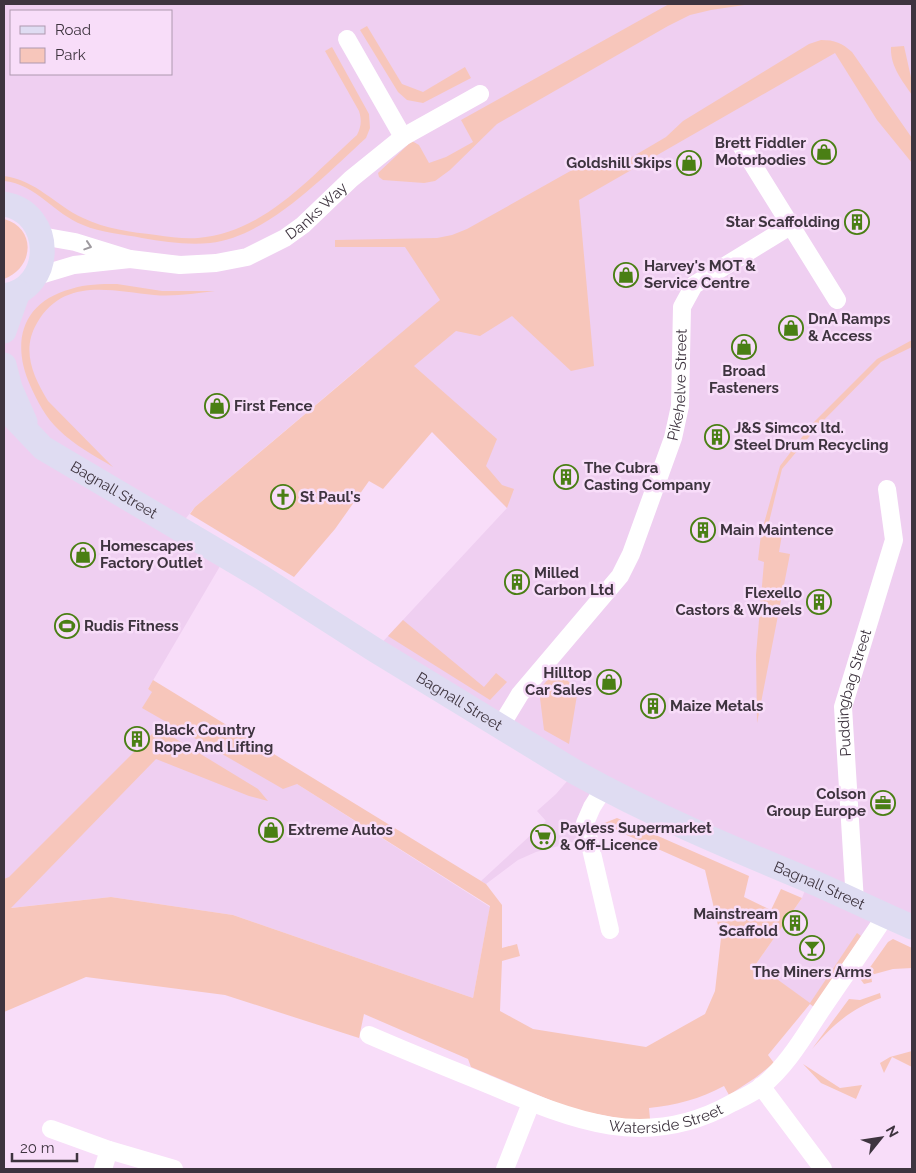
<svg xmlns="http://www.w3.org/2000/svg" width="916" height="1173" viewBox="0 0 916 1173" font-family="Raleway,sans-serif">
<rect width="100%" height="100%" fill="#f8ddf9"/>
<path fill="#efcff1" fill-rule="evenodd" d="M 4,4 L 912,4 L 912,927 L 886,916 L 821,1012 L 756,964 L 802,898 L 809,880 L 604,788 L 589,838 L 536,852 L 518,860 L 486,884 L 481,881 L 546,821 L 537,811 L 556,794 L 575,772 L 375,650 L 507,508 L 365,363 L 195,507 L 178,528 L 226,556 L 148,689 L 490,907 L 473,998 L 233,915 L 111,897 L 10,908 L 4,907 L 4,296 L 43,249 L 4,204 ZM 11,11 L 171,11 L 171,74 L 11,74 Z"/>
<path fill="#f7c6bb" d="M 669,4 L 751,4 L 711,10 L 690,15 L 668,26 L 497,124 L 450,170 L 435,181 L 424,183 L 383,180 L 379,177 L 378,173 L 412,141 L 419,145 L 429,163 L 446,157 L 473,142 L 461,120 Z
M 367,26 L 402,84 L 423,92 L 465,67 L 471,78 L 423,103 L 407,100 L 398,92 L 360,30 Z
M 821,40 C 835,40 842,43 852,52 L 912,138 L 912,163 L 877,120 L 835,53 L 579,200 L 594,366 L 571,371 L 512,316 L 480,336 L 456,331 L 414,366 L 497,439 L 486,466 L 502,485 L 514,489 L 507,508 L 432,432 L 383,489 L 369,481 L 335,529 L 294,577 L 190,514 L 195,507 L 440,300 L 405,247 L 335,247 L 335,240 L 437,238 L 452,235 L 467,229 L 590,160 L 610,170 L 666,137 L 683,121 L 809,44 Z
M 904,46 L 912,82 L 912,95 C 902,80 890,66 891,47 Z
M 332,47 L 369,114 L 370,128 L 366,138 C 325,175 267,237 210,243 C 187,245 165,242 142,238 C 123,234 101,233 83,225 C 54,214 36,184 4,181 L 4,176 C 36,180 55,205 83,218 C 106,229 131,232 156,235 C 170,237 184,239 198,238 C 264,233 310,177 357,135 C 361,127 362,121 359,111 L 325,51 Z
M 4,219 C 37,228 34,268 4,279 Z
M 117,284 L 162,291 L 215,291 C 195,293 175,297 154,295 C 111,291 64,277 37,323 C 21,350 33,376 48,401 L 113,467 C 95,456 74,445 59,430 C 46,418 37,401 30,385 C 11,342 22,302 71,289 C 86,284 101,284 117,284 Z
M 912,340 L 912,347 L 881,362 L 819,425 L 782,469 L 768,526 L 783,529 L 779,552 L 790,554 L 757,723 L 756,655 L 764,562 L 758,560 L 761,534 L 780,466 L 812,424 L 877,359 Z
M 403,620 L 484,687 L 496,673 L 507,682 L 490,700 L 388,636 Z
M 555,671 L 578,689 L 569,744 L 544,730 L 539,690 Z
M 153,680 L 486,884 L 502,905 L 502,948 L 517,944 L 520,956 L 502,961 L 500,1011 L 533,1029 L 646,1047 L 705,1014 L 715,991 L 721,938 L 705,870 L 602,824 L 617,818 L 749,876 L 744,897 L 771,910 L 781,889 L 802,898 L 756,964 L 810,1003 L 857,933 L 861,936 L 814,1007 L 810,1004 L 768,1055 L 774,1063 L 755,1078 L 729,1095 L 724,1086 C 700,1099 676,1105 649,1108 L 650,1119 L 629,1120 L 574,1110 L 471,1067 L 468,1059 L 364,1014 L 359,1038 L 225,995 L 86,977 L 4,1012 L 4,879 L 9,877 L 158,728 L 258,789 L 268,801 L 249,796 L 156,759 L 11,908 L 111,897 L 233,915 L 473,998 L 490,906 L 297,784 L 283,789 L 142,708 L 152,692 L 148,689 Z
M 893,939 L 912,948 L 912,968 L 893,969 L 871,975 L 872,982 L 864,984 L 861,980 L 888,942 Z
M 880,993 L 881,998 C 850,1009 833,1025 812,1049 L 849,999 L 860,1000 Z
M 912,1051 L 912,1067 L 892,1057 L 884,1073 L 880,1063 L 890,1057 Z
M 803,1064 L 840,1088 L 862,1085 L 856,1099 L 821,1083 Z"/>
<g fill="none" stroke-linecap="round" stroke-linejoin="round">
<g stroke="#fff" stroke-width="18">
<path d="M 347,39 L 403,137"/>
<path d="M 742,147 L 837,300"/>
<path id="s1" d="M 130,259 L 180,265 L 216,263 L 247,257 L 285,238 L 303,225 L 351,179 L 403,137 L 480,94"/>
<path d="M 34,277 L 74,265 L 130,259 L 75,242 L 41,236"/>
<path id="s2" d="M 500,727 L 520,694 L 620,576 L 631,554 L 673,438 L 680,406 L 682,307 L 694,285 L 790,226"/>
<path d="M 604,788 L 592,807 L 585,823 L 610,930"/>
<path id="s3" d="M 855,902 L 843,707 L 894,540 L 887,489"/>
<path id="s4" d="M 369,1035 C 408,1052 448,1068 487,1084 C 572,1120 645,1152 732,1103 C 742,1098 753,1093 762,1086 C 787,1066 804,1036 822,1009 C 843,978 865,947 886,915"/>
<path d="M 761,1086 L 823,1169"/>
<path d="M 51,1129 L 109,1150 L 174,1169"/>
<path d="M 103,1169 L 109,1150"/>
<path d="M 505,1169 L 531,1103"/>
</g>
<g stroke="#dfdcf2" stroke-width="25">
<path d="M 4,204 C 55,212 55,289 4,296"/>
<path d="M 4,331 L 18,292"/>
<path d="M 4,365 L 10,388 L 25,422"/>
<path id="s5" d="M 4,407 L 43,448 L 261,577 L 375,650 L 575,772 C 650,814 729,847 808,880 C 843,895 877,912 912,927"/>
</g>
</g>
<defs><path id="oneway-chevron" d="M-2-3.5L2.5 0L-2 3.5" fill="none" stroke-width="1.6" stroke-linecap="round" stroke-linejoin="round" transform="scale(1.25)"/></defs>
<use stroke="#9e9a9f" href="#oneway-chevron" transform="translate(88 246) rotate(18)"/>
<defs>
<symbol id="shop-ring" viewBox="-11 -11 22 22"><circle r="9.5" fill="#f8ddf9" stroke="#4a7f14" stroke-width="1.5"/><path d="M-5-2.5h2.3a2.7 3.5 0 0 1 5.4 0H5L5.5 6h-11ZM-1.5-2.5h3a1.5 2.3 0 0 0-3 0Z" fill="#4a7f14"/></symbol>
<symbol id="building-ring" viewBox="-11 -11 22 22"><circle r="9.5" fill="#f8ddf9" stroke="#4a7f14" stroke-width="1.5"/><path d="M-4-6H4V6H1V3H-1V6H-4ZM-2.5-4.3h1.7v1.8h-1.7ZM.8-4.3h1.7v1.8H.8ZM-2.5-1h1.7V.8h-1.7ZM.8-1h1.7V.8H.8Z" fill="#4a7f14"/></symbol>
<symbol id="church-ring" viewBox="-11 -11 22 22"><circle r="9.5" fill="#f8ddf9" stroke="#4a7f14" stroke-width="1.5"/><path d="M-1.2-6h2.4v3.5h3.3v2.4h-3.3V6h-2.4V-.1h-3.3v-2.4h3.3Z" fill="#4a7f14"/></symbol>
<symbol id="stadium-ring" viewBox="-11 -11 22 22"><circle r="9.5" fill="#f8ddf9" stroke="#4a7f14" stroke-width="1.5"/><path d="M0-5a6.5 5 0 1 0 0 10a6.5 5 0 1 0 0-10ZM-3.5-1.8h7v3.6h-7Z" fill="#4a7f14"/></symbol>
<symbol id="office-ring" viewBox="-11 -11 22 22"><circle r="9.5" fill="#f8ddf9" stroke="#4a7f14" stroke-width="1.5"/><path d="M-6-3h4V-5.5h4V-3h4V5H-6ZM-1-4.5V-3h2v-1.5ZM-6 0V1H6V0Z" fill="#4a7f14"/></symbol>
<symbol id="supermarket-ring" viewBox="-11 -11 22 22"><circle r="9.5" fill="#f8ddf9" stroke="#4a7f14" stroke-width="1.5"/><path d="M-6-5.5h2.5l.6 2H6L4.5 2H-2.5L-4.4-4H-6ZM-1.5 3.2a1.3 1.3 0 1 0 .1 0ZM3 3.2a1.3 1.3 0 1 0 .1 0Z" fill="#4a7f14"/></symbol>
<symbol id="bar-ring" viewBox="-11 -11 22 22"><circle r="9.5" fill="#f8ddf9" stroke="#4a7f14" stroke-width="1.5"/><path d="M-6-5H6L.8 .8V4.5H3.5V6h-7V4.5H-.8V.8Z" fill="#4a7f14"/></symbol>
</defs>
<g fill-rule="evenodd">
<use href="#shop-ring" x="810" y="138" width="28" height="28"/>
<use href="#shop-ring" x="675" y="149" width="28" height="28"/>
<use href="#building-ring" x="843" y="208" width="28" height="28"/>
<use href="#shop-ring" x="612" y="261" width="28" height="28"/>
<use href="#shop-ring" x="777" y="314" width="28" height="28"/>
<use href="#shop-ring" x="730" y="333" width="28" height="28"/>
<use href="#shop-ring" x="203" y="392" width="28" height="28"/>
<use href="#building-ring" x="703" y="423" width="28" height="28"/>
<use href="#building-ring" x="552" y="463" width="28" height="28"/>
<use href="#church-ring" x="269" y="483" width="28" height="28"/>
<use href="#building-ring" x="689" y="516" width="28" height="28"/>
<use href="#shop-ring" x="69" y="541" width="28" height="28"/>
<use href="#building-ring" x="503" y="568" width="28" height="28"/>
<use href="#building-ring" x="805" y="588" width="28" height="28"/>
<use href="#stadium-ring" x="53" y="612" width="28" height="28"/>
<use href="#shop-ring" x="595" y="668" width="28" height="28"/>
<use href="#building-ring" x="639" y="692" width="28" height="28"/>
<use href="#building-ring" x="123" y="725" width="28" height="28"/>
<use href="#office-ring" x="869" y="789" width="28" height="28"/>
<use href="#shop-ring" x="257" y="816" width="28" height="28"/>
<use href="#supermarket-ring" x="529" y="823" width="28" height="28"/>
<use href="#building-ring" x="781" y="909" width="28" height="28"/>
<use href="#bar-ring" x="798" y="934" width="28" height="28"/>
</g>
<g text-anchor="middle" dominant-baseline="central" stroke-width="5" stroke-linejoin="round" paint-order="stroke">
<g font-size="15" font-weight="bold" fill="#3e343f" stroke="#f8ddf9" text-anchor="start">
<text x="806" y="143" text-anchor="end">Brett Fiddler<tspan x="806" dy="17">Motorbodies</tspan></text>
<text x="672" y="163" text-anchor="end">Goldshill Skips</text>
<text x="840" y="222" text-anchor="end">Star Scaffolding</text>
<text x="644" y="266">Harvey's MOT &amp;<tspan x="644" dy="17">Service Centre</tspan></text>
<text x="808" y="319">DnA Ramps<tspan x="808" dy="17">&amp; Access</tspan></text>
<text x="744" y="371" text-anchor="middle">Broad<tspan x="744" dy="17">Fasteners</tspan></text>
<text x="234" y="406">First Fence</text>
<text x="734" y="428">J&amp;S Simcox ltd.<tspan x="734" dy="17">Steel Drum Recycling</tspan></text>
<text x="584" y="468">The Cubra<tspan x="584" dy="17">Casting Company</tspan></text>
<text x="300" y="497">St Paul's</text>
<text x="720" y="530">Main Maintence</text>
<text x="100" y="546">Homescapes<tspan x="100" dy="17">Factory Outlet</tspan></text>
<text x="534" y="573">Milled<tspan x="534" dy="17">Carbon Ltd</tspan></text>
<text x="802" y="593" text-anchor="end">Flexello<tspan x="802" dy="17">Castors &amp; Wheels</tspan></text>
<text x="84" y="626">Rudis Fitness</text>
<text x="592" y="673" text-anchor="end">Hilltop<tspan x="592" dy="17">Car Sales</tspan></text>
<text x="670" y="706">Maize Metals</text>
<text x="154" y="730">Black Country<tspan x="154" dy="17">Rope And Lifting</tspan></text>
<text x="866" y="794" text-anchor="end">Colson<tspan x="866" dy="17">Group Europe</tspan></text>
<text x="560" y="828">Payless Supermarket<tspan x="560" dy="17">&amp; Off-Licence</tspan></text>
<text x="288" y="830">Extreme Autos</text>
<text x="778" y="914" text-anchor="end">Mainstream<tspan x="778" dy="17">Scaffold</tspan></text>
<text x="812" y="972" text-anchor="middle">The Miners Arms</text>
</g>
<g font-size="15" fill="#3e343f" stroke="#f8ddf9">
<text stroke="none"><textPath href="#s1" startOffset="202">Danks Way</textPath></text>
<text stroke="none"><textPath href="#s2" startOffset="395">Pikehelve Street</textPath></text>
<text stroke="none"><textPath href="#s5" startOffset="139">Bagnall Street</textPath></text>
<text stroke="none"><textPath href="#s3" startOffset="211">Puddingbag Street</textPath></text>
<text stroke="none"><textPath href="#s5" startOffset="544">Bagnall Street</textPath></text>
<text stroke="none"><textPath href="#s5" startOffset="949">Bagnall Street</textPath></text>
<text stroke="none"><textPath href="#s4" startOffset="315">Waterside Street</textPath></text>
</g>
</g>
<rect width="916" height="1173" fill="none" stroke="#3e343f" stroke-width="10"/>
<rect x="10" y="10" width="162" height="65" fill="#f8ddf9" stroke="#ae99af"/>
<rect x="20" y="26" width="25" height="8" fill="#dfdcf2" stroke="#ae99af"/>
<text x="55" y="35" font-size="15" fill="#3e343f">Road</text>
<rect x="20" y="48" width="25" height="15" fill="#f7c6bb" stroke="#ae99af"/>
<text x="55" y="60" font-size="15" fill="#3e343f">Park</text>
<g transform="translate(881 1138) rotate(60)" stroke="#f8ddf9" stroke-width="4" paint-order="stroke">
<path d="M0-4L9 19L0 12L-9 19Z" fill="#3e343f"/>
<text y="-8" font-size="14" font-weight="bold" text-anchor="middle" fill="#3e343f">N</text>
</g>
<path d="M12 1153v8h65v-8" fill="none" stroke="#3e343f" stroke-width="2.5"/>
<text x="20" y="1153" font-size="15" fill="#3e343f" stroke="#f8ddf9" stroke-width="4" paint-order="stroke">20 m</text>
</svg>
